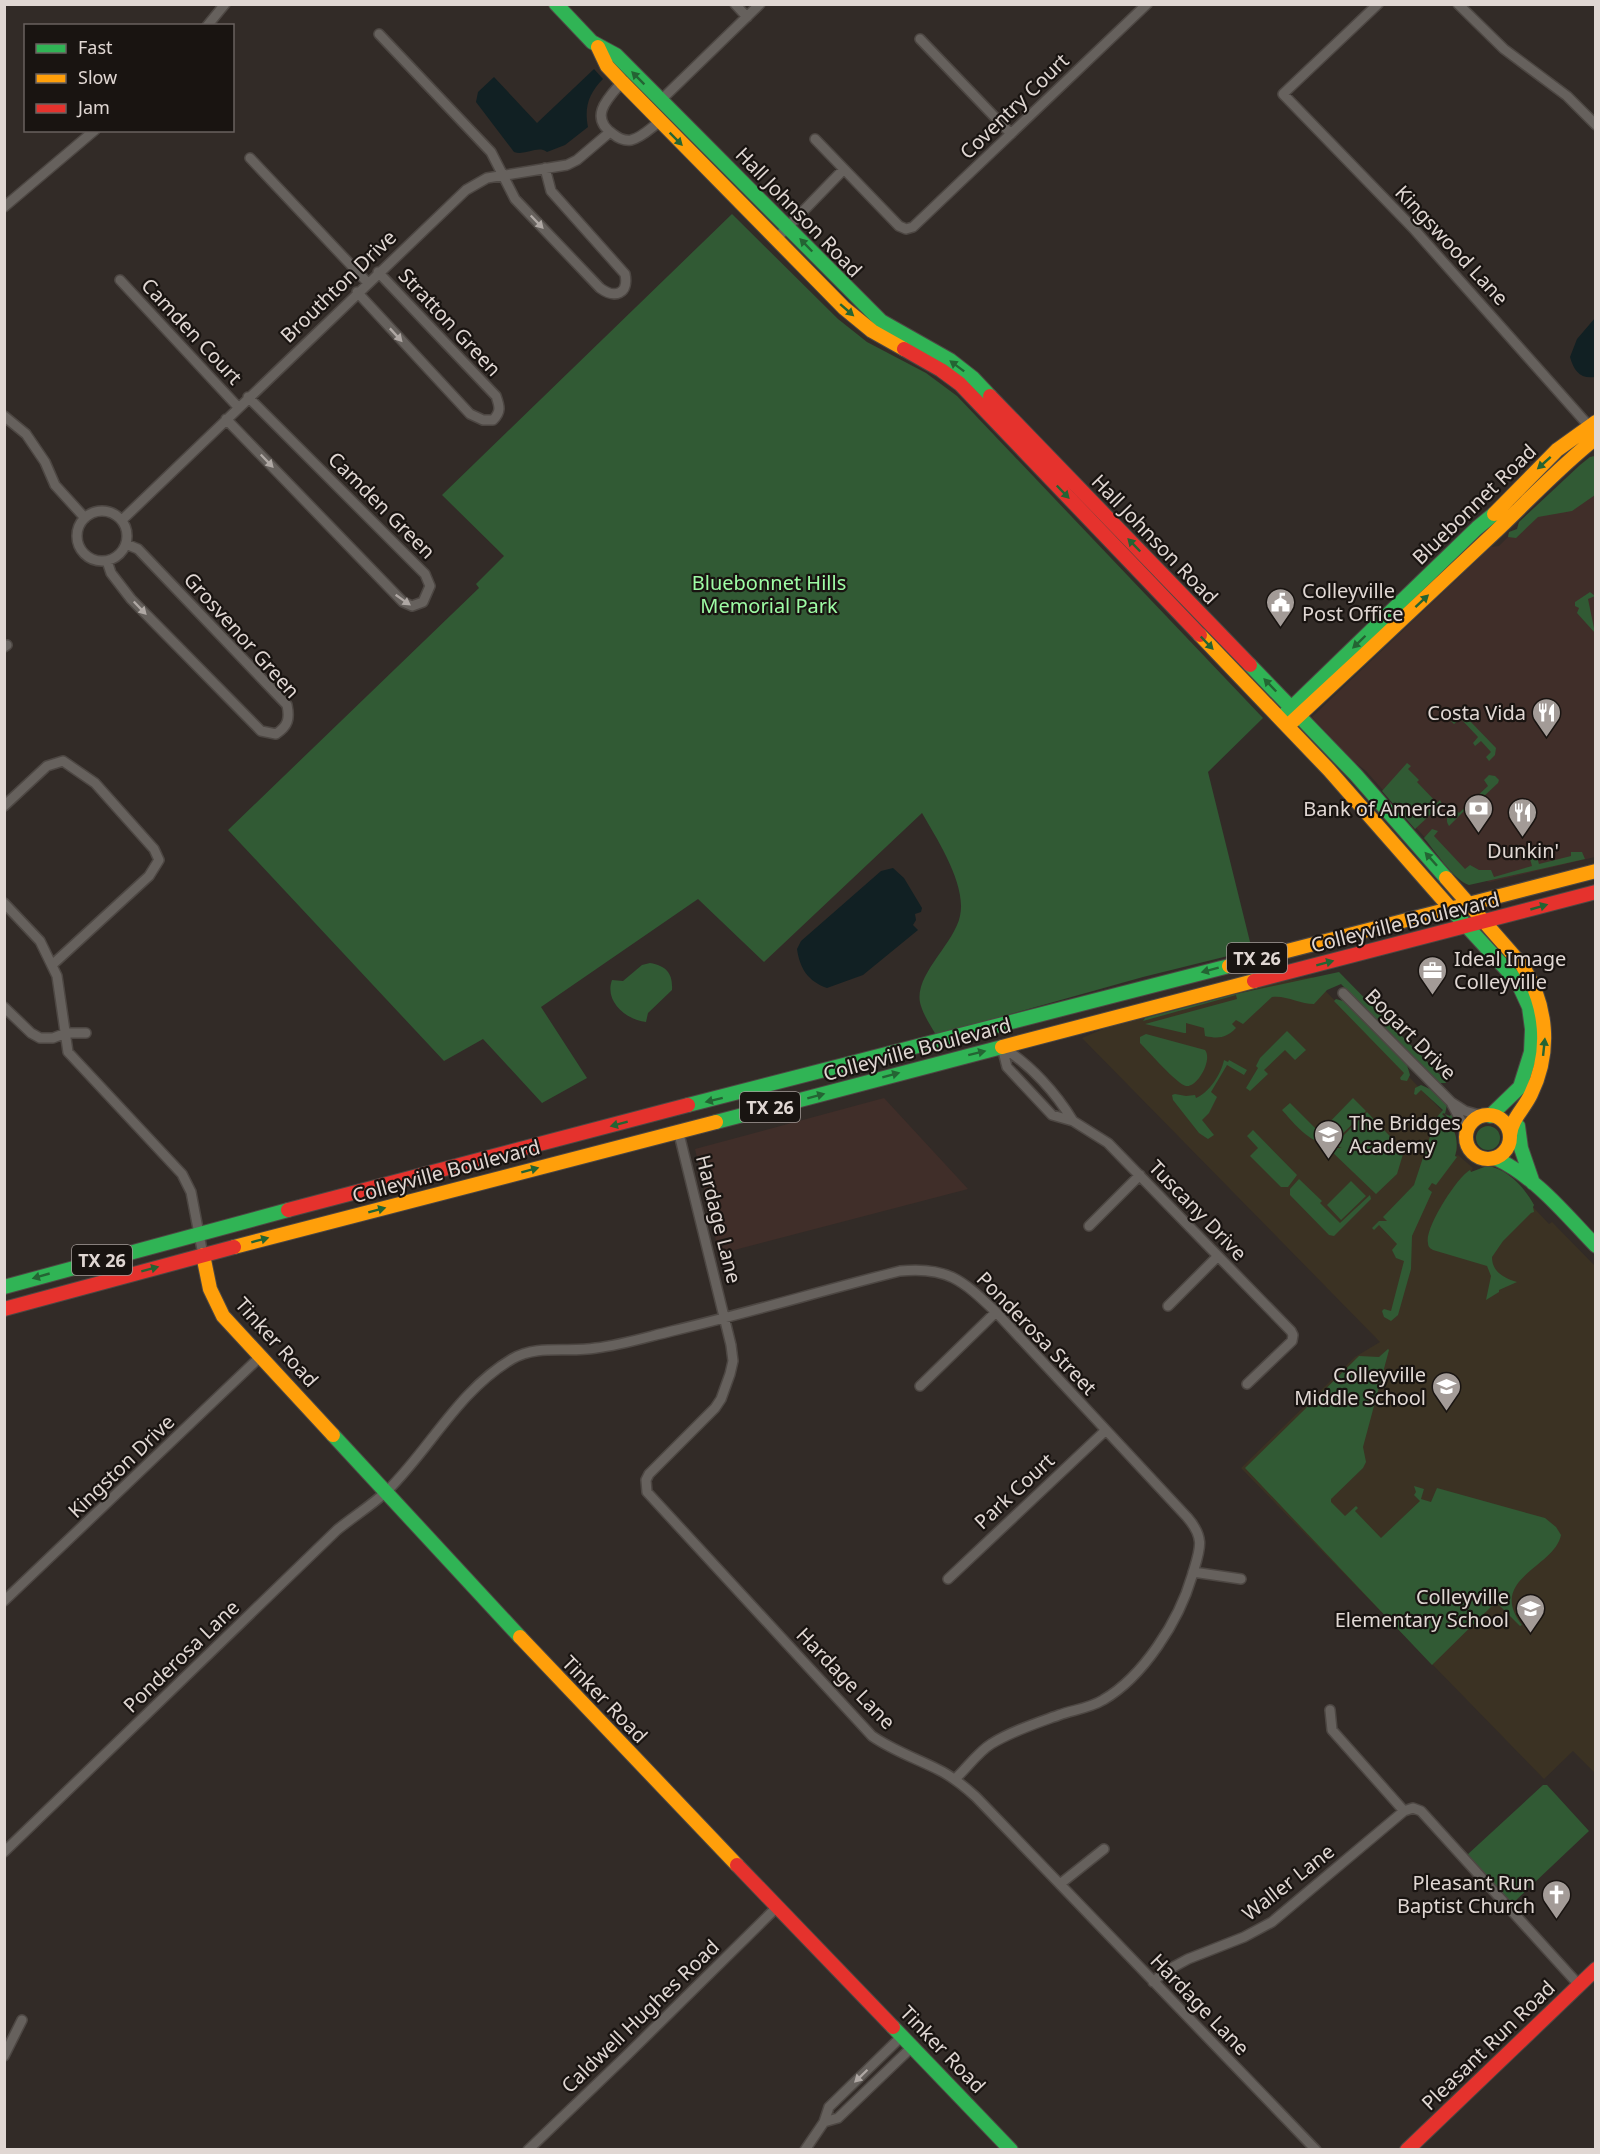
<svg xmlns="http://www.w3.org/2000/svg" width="1600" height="2154" viewBox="0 0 1600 2154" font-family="'Noto Sans',sans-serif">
<rect width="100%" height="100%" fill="#322b27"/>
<path fill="#402e29" d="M 1595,456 L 1595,857 L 1490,882 L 1458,875 L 1366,771 L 1352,760 L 1312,717 L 1491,547 L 1499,546 L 1508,537 L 1509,532 L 1517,529 L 1519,522 L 1564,481 L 1590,457 Z
M 884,1098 L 968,1189 L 719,1254 L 695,1149 Z"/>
<path fill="#3b3223" d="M 1312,977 L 1444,1113 L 1443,1114 L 1455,1129 L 1457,1150 L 1455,1156 L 1458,1155 L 1473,1168 L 1471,1172 L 1487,1166 L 1505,1172 L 1530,1198 L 1534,1205 L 1533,1207 L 1549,1224 L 1552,1222 L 1595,1266 L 1595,1773 L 1573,1751 L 1544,1779 L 1241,1468 L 1355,1357 L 1380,1342 L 1082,1038 L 1136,1015 L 1235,988 Z"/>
<path fill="#315a34" d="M 732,214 L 838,319 L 867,342 L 926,373 L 957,396 L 1263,718 L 1208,772 L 1252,950 L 1143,977 L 936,1035 C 931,1026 924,1016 921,1006 C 911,977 954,945 960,916 C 967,885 937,839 922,813 L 764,962 L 698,899 L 541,1007 L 587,1078 L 542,1103 L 483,1039 L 444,1061 L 228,830 L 479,588 L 476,584 L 504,556 L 442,495 Z
M 1595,456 L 1595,495 L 1572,511 L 1538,517 L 1516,538 L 1508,537 L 1509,532 L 1517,529 L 1519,522 L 1580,465 L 1590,457 Z
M 1590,592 L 1595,596 L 1588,599 L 1595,633 L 1577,613 L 1579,608 L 1575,606 L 1575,602 Z
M 1460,716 L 1468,719 L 1496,748 L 1495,755 L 1489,761 L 1486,757 L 1491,752 L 1481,741 L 1475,746 L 1473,743 L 1478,737 L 1461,719 L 1454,724 L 1451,721 Z
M 1407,763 L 1411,766 L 1408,769 L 1419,780 L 1417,782 L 1437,803 L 1440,800 L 1442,804 L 1415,829 L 1382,791 Z
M 1489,775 L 1495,776 L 1499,780 L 1498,783 L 1466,813 L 1464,811 L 1449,826 C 1444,819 1449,813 1454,808 L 1459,813 L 1488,786 L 1484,780 Z
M 1432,829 L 1438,831 L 1434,836 L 1465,869 L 1470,865 L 1479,870 L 1491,870 L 1494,877 L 1532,866 L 1530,859 L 1537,857 L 1539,864 L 1571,856 L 1571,852 L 1582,852 L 1585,859 L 1469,885 C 1456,882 1434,850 1424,838 Z
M 650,963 C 667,966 673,974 672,990 L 648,1013 L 646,1022 C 627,1020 604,1002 612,980 L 623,981 L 642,965 Z
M 1339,972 L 1445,1080 L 1446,1083 L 1440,1083 L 1341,984 L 1327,990 L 1314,1004 C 1300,1004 1286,995 1272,997 L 1243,1024 L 1236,1020 L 1232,1024 L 1236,1028 C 1226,1038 1219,1039 1205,1036 L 1204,1028 L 1186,1023 L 1186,1033 L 1184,1033 L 1145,1024 L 1237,999 L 1236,995 L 1143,1021 L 1145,1018 L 1236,994 Z
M 1336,999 L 1343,1001 L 1407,1065 L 1410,1075 L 1407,1081 L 1401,1080 L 1400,1078 L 1404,1073 L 1334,1001 Z
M 1287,1031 L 1306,1050 L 1295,1060 L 1285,1050 L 1264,1070 L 1268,1074 L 1250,1091 L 1246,1088 L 1258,1068 L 1256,1066 L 1260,1058 Z
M 1146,1034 L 1205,1050 C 1213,1060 1197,1088 1186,1086 C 1177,1084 1148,1051 1140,1043 L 1140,1037 Z
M 1224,1060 L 1228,1062 L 1229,1060 L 1247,1070 L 1244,1075 L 1227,1065 L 1211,1092 L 1217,1097 L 1209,1113 L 1202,1120 L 1214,1135 L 1208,1139 L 1199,1133 L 1173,1100 L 1172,1095 L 1175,1094 L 1186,1096 L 1195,1095 L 1196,1098 C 1210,1092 1221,1074 1224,1060 Z
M 1421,1085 L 1430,1089 L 1447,1105 L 1445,1114 L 1450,1116 L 1453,1111 L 1457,1117 L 1451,1121 L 1444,1113 L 1442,1114 C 1454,1126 1460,1139 1455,1156 L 1457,1157 L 1436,1185 L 1432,1183 L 1428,1189 L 1432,1192 L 1412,1236 L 1411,1269 L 1398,1315 L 1391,1321 L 1384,1317 L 1382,1311 L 1384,1309 L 1391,1311 L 1404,1261 L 1396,1258 L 1392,1250 L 1397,1244 L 1379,1225 L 1374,1230 L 1372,1228 L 1379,1221 L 1387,1221 L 1383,1217 L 1414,1185 L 1436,1118 L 1443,1110 L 1421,1090 L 1416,1095 L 1414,1094 L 1415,1088 Z
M 1353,1098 L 1366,1111 L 1334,1142 L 1322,1130 Z
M 1290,1103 L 1327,1140 C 1313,1148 1292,1121 1282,1110 Z
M 1367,1112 L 1404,1151 L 1397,1174 L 1376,1194 L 1329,1149 L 1331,1148 L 1342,1148 L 1334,1145 Z
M1476 1138a12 12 0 1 1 24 0a12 12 0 1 1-24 0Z
M 1253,1130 L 1297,1175 L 1288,1187 L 1281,1187 L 1250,1156 L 1258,1148 L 1247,1136 Z
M 1487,1166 C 1507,1168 1525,1188 1534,1205 L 1533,1207 L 1534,1212 L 1531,1213 L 1503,1241 L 1492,1257 C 1492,1272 1504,1278 1517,1282 L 1499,1290 L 1499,1292 L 1486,1300 L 1491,1276 L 1487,1266 L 1433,1250 C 1430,1248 1428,1247 1428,1243 C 1424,1229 1457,1177 1470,1170 L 1471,1172 Z
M 1299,1179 L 1322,1201 L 1320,1203 L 1340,1223 L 1370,1195 L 1371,1199 L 1334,1236 L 1329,1235 L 1290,1195 L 1290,1189 Z
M 1351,1181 L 1366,1196 L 1341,1220 L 1327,1205 Z
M 1388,1349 L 1389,1350 L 1363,1447 L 1366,1462 L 1363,1468 L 1331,1499 L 1331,1502 L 1345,1516 L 1356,1506 L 1358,1508 L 1355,1511 L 1381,1538 L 1420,1501 L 1414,1495 L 1416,1492 L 1414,1486 L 1424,1489 L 1421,1499 L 1431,1502 L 1437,1488 L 1545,1518 L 1556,1527 L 1561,1535 C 1555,1567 1486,1579 1522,1625 L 1520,1626 L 1496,1602 L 1432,1665 L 1245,1468 L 1359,1356 L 1379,1357 Z
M 1543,1785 L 1547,1785 L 1589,1831 L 1512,1904 L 1467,1855 Z"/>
<path fill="#112023" d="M 594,69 L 603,79 C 589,93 584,107 588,127 L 565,145 L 547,152 C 537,145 526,156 514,152 L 476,102 L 478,92 L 494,77 L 537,123 Z
M 1595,318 L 1595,377 C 1580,379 1574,371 1570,357 L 1577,339 Z
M 893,868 L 904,878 L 922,908 L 921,912 L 915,914 L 916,920 L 913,925 L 918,930 L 863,975 L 827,988 C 808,981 800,969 797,949 L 801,941 L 881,871 Z"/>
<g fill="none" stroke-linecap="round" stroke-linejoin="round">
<defs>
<path id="street" d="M 735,4 L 747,17
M 1378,4 L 1283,94 L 1413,228 L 1589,426
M 1458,4 L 1504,49 L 1567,96 L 1596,125
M 207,26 L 225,4
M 379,34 L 491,152 L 515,199 L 600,288 C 615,299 629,294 625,274 L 551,191 L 545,168
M 920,39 L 1011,134
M 622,82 C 608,98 588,117 613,134 C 618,138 625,141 631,140 C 641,138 651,128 659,122
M 660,101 L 760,4
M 815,139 L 899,226 L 906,229 L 913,227 L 1147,4
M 250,158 L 367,282
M 4,207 L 95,130
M 776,239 L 844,169
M 120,280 L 238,407
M 357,292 L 470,414 L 483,420 L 493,420 C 501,412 500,407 496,396 L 378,272
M 4,416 L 26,434 L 45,462 L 55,485 L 85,518
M 226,419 L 403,602 L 412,606 L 423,602 L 430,586 L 425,574 L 248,397
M77 536a25 25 0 1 1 50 0a25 25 0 1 1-50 0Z
M 122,520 L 466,190 L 487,178 L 567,165 L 577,160 L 610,132
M 107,561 L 111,573 L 131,599 L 261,731 L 276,734 C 288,726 290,719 287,705 L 138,549 L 126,544
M 4,647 L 7,645
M 4,806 L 47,766 L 63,761 L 95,783 L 154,849 L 159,860 L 149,876 L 52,965
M 4,903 L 40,941 L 57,976 L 68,1052 L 182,1174 L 191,1192 L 203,1255
M 1343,993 L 1451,1102 L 1465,1111 L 1483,1116
M 4,1007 L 31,1033 L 40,1038 L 53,1038 L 66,1033 L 86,1033
M 1002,1047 L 1007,1067 L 1052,1115 L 1073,1121 L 1108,1143 L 1291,1331 L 1293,1335 L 1292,1341 L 1247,1384
M 1002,1047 C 1031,1065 1056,1093 1073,1121
M 1452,1104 L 1467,1132
M 678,1130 L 731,1345 L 733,1361 L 730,1374 L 721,1399 L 715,1408 L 649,1474 L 646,1480 L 647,1492 L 872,1736 C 892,1750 915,1758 937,1769 C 952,1776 964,1786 976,1797 L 1316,2150
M 1089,1226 L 1140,1175
M 1168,1306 L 1218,1256
M 920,1386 L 996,1312
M 1193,1572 L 1241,1579
M 948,1579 L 1106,1430
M 4,1601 L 261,1356
M 1330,1710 L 1332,1730 L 1404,1811 L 1413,1808 L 1421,1811 L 1579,1985
M 4,1852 L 337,1530 C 353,1517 372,1505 387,1491 C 430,1449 458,1391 512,1359 C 538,1344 568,1353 596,1348 C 622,1345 647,1337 672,1331 C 748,1313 824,1290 900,1271 C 948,1266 963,1281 996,1312 L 1187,1517 C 1206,1539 1200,1549 1192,1576 C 1179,1621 1143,1677 1103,1700 C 1090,1708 1073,1710 1059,1715 C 1037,1723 1012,1731 991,1744 C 978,1752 967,1768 955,1779
M 1060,1884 L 1104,1849
M 1153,1982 L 1164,1972 L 1188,1959 L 1244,1937 L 1272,1922 L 1404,1811
M 4,2056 L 22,2020
M 824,2122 L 838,2118 L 913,2046
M 528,2150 L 626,2056 L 778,1906
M 805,2150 L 824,2122 L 829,2107 L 903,2035"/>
<path id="fast" d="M 556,4 L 592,42 L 616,55 L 881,321 L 950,360 L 973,378 L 990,396
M 1250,665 L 1356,775 L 1446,878
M 1285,714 L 1477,528 L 1494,514
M 1451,909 L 1517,981 L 1529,1007 L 1532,1029 L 1531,1052 L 1520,1087 L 1490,1116
M 688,1105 L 1229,966
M 716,1122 L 1002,1047
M 1518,1126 L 1521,1148 L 1533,1183
M 1495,1158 C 1536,1177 1565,1214 1596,1246
M 4,1287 L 288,1210
M 333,1435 L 520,1637
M 893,2027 L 1011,2150"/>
<path id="slow" d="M 598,47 L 607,66 L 622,82 L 844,308 L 872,331 L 904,349
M 1494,514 L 1557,450 L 1596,422
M 1200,635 L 1329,770 L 1451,909
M 1293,721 C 1360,659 1426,597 1493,534 C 1527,502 1559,467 1596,438
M 1446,878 L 1522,965 C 1547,1004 1552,1051 1531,1094 C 1524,1109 1512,1118 1510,1135
M 1229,966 L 1596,871
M 1002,1047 L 1254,981
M1466 1137a22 22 0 1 1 44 0a22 22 0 1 1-44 0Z
M 234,1247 L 716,1122
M 203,1255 L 210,1289 L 223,1316 L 333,1435
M 520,1637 L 737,1865"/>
<path id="jam" d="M 904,349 L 941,370 L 960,384 L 1200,635
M 990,396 L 1250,665
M 1254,981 L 1596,892
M 288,1210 L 688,1105
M 4,1309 L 234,1247
M 737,1865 L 893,2027
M 1407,2150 L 1596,1969"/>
</defs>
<use href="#street" stroke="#4d4743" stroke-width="12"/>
<use href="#fast" stroke="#4d4743" stroke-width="16"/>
<use href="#slow" stroke="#4d4743" stroke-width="16"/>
<use href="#jam" stroke="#4d4743" stroke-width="16"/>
<use href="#street" stroke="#66615d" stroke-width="9"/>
<use href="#fast" stroke="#30b455" stroke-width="14"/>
<use href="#slow" stroke="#ff9f0a" stroke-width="14"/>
<use href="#jam" stroke="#e5322d" stroke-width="14"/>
</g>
<defs><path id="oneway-solid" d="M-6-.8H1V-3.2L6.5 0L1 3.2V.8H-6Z" transform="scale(1.5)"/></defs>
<g fill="#246433">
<use href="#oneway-solid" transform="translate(638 78) rotate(-135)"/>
<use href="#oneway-solid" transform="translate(676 139) rotate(45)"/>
<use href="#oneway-solid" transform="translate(806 245) rotate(-134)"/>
<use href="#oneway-solid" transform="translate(847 310) rotate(41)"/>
<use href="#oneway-solid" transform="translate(957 366) rotate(-143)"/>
<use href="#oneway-solid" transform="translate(1544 463) rotate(138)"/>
<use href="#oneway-solid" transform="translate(1063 492) rotate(46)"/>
<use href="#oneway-solid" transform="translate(1134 545) rotate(-134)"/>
<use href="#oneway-solid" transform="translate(1422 601) rotate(-43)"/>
<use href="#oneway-solid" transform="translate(1359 642) rotate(136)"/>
<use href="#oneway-solid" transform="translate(1207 643) rotate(46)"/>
<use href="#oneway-solid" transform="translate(1270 685) rotate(-134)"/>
<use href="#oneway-solid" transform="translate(1431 859) rotate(-132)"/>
<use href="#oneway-solid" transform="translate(1539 907) rotate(-16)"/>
<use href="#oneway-solid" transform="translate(1325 963) rotate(-15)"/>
<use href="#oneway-solid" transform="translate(1210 970) rotate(165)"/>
<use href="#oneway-solid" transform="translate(1544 1047) rotate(-84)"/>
<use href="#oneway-solid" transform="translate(977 1053) rotate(-14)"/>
<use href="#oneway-solid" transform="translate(891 1075) rotate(-15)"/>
<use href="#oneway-solid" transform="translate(816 1096) rotate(-15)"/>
<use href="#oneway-solid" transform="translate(714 1100) rotate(166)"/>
<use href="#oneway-solid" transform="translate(619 1124) rotate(165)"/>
<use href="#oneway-solid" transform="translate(530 1170) rotate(-15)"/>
<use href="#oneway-solid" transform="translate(377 1210) rotate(-15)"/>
<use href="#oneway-solid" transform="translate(260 1240) rotate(-15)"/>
<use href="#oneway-solid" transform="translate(150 1269) rotate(-15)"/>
<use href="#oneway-solid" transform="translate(41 1276) rotate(164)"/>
</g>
<g fill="#afa8a4">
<use href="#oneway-solid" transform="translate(537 222) rotate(46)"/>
<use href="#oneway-solid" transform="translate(396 335) rotate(47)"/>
<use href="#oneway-solid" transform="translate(267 461) rotate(46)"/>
<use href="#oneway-solid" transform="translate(403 600) rotate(35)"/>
<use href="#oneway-solid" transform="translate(140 608) rotate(46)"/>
<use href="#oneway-solid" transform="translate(861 2076) rotate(136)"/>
</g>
<defs>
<symbol id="civic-pin" viewBox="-11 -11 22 30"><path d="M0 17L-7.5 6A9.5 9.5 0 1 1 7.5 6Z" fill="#a39b97" stroke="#191411"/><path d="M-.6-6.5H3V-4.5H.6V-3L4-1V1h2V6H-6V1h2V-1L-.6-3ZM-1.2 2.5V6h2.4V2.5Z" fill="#fff"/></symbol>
<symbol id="restaurant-pin" viewBox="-11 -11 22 30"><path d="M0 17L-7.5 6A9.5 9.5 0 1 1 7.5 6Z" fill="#a39b97" stroke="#191411"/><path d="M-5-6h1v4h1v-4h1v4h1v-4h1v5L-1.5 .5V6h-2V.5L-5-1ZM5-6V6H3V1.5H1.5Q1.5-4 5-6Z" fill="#fff"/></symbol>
<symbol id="bank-pin" viewBox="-11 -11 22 30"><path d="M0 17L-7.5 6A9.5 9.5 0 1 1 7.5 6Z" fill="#a39b97" stroke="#191411"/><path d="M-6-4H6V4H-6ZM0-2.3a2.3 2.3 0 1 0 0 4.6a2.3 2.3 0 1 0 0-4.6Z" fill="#fff"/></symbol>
<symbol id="office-pin" viewBox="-11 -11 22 30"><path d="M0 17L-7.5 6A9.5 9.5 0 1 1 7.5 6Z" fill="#a39b97" stroke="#191411"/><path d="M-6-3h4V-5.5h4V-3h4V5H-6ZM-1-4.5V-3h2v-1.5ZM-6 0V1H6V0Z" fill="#fff"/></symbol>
<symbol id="school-pin" viewBox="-11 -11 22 30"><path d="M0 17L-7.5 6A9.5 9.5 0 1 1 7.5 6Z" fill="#a39b97" stroke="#191411"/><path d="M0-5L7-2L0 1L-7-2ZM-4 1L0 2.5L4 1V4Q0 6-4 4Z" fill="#fff"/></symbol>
<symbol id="church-pin" viewBox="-11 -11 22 30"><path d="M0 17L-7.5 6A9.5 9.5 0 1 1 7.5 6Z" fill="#a39b97" stroke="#191411"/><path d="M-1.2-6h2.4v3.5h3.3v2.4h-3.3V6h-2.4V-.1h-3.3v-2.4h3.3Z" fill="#fff"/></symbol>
</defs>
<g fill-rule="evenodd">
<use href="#civic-pin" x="1264" y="586" width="33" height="45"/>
<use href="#restaurant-pin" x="1530" y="696" width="33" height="45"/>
<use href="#bank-pin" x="1462" y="792" width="33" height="45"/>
<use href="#restaurant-pin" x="1506" y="796" width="33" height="45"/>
<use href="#office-pin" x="1416" y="954" width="33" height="45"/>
<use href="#school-pin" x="1312" y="1118" width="33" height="45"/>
<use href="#school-pin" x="1430" y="1370" width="33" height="45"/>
<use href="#school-pin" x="1514" y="1592" width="33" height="45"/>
<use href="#church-pin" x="1540" y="1878" width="33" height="45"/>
</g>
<g text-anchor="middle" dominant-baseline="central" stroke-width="4.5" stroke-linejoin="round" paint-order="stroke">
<g fill="#191411" stroke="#a49c99" stroke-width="1.5">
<rect x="1227" y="943" width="60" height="30" rx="4.5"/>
<rect x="740" y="1092" width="60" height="30" rx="4.5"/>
<rect x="72" y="1245" width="60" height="30" rx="4.5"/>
</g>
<g font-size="18" font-weight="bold" fill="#e0d7d3">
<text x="1257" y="958">TX 26</text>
<text x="770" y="1107">TX 26</text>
<text x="102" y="1260">TX 26</text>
</g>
<g font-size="20" fill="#e0d7d3" stroke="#191411">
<text transform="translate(1014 106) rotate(-44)">Coventry Court</text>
<text transform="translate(799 212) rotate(46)">Hall Johnson Road</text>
<text transform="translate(1452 245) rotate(47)">Kingswood Lane</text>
<text transform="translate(338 286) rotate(-44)">Brouthton Drive</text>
<text transform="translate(450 322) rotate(47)">Stratton Green</text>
<text transform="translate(192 331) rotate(47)">Camden Court</text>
<text transform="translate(1474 504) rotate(-44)">Bluebonnet Road</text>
<text transform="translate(382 505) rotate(45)">Camden Green</text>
<text transform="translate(1155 539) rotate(46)">Hall Johnson Road</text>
<text transform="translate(242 635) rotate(48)">Grosvenor Green</text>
<text transform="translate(1405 922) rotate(-14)">Colleyville Boulevard</text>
<text transform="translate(1411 1034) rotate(45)">Bogart Drive</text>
<text transform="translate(917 1049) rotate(-15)">Colleyville Boulevard</text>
<text transform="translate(446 1171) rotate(-15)">Colleyville Boulevard</text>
<text transform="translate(1198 1210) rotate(46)">Tuscany Drive</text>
<text transform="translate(719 1219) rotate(76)">Hardage Lane</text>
<text transform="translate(1037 1333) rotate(46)">Ponderosa Street</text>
<text transform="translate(277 1342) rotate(48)">Tinker Road</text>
<text transform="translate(121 1466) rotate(-44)">Kingston Drive</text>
<text transform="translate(1014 1491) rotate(-43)">Park Court</text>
<text transform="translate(181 1656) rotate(-44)">Ponderosa Lane</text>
<text transform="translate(846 1678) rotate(46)">Hardage Lane</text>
<text transform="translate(605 1699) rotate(46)">Tinker Road</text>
<text transform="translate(1288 1882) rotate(-38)">Waller Lane</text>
<text transform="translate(1200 2004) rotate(46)">Hardage Lane</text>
<text transform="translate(640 2016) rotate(-44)">Caldwell Hughes Road</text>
<text transform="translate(1488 2045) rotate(-44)">Pleasant Run Road</text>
<text transform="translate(943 2049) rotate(46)">Tinker Road</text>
</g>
<g font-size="20" fill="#9efca5" stroke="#191411">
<text x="769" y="582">Bluebonnet Hills<tspan x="769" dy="23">Memorial Park</tspan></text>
</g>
<g font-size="20" fill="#e0d7d3" stroke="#191411" text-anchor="end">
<text x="1302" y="590" text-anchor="start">Colleyville<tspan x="1302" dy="23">Post Office</tspan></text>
<text x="1526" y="712">Costa Vida</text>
<text x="1457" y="808">Bank of America</text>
<text x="1523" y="850" text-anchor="middle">Dunkin'</text>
<text x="1454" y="958" text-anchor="start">Ideal Image<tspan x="1454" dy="23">Colleyville</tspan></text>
<text x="1349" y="1122" text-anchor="start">The Bridges<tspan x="1349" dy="23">Academy</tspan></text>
<text x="1426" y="1374">Colleyville<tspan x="1426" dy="23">Middle School</tspan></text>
<text x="1509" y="1596">Colleyville<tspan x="1509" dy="23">Elementary School</tspan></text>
<text x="1535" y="1882">Pleasant Run<tspan x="1535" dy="23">Baptist Church</tspan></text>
</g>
</g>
<rect width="1600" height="2154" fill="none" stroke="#e0d7d3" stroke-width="12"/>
<rect x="24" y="24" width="210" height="108" fill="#191411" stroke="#69625f" stroke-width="1.5"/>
<rect x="36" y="44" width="30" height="9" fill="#30b455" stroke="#69625f" stroke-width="1.5"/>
<text x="78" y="54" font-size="18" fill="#e0d7d3">Fast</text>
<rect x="36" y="74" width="30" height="9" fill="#ff9f0a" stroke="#69625f" stroke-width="1.5"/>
<text x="78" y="84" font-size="18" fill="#e0d7d3">Slow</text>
<rect x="36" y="104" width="30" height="9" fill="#e5322d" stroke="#69625f" stroke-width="1.5"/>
<text x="78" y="114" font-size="18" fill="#e0d7d3">Jam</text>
</svg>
